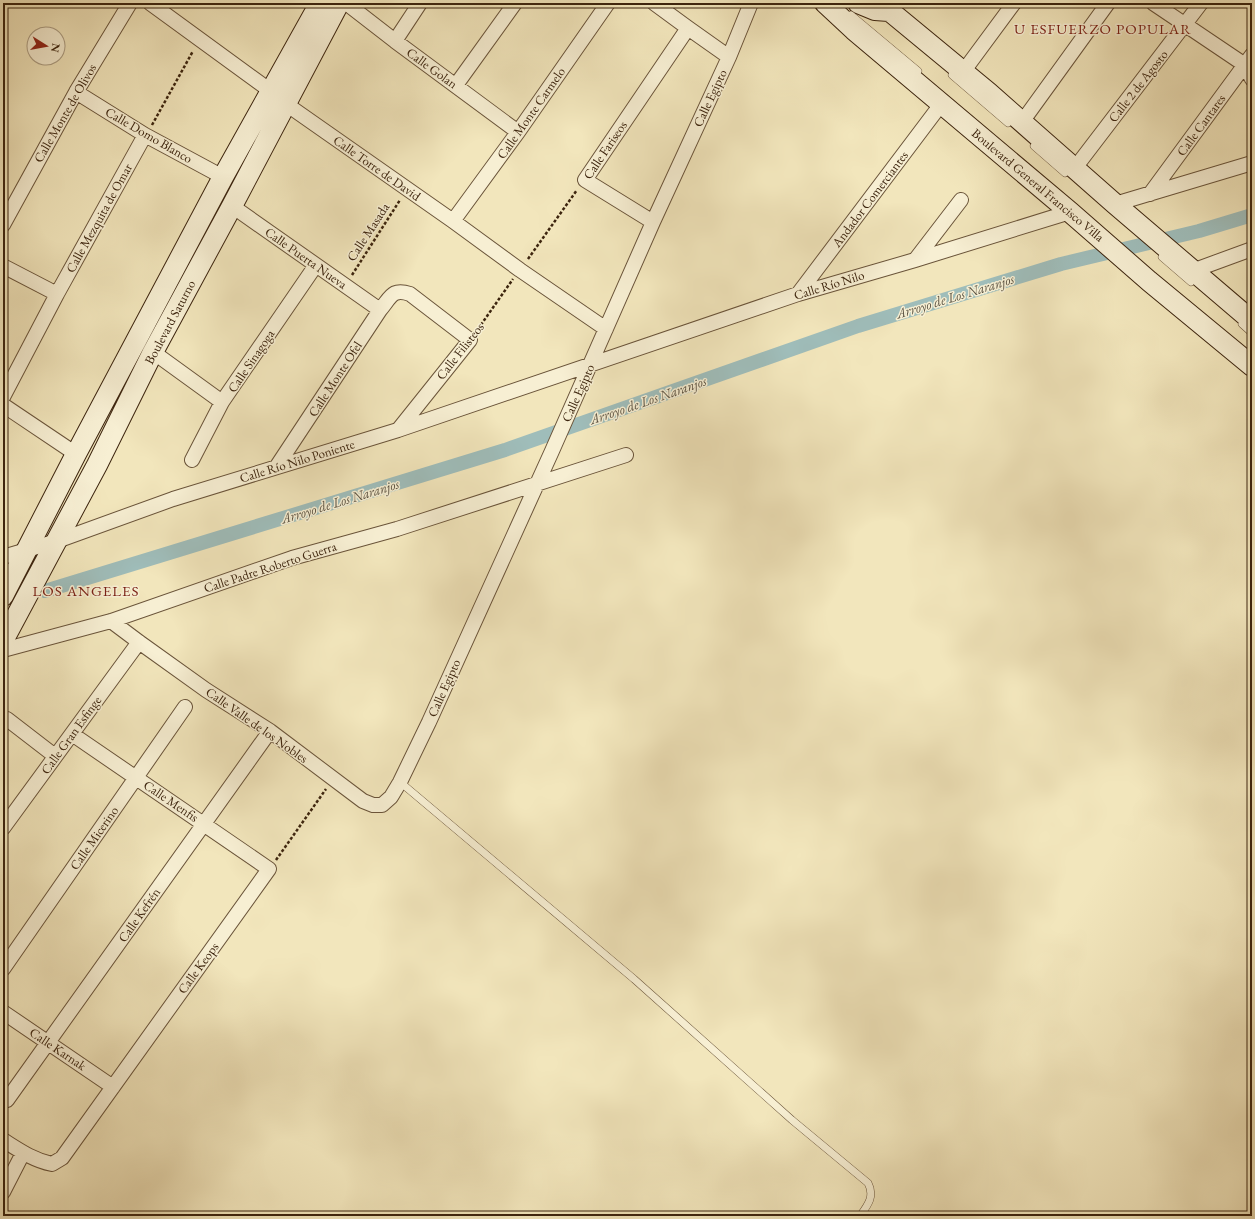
<svg xmlns="http://www.w3.org/2000/svg" width="1255" height="1219" viewBox="0 0 1255 1219" font-family="'EB Garamond',serif">
<rect width="100%" height="100%" fill="#f2e6bc"/>
<filter id="stains"><feTurbulence type="fractalNoise" baseFrequency=".005" numOctaves="4"/><feColorMatrix values="0 0 0 0 .2 0 0 0 0 .09 0 0 0 0 .02 0 0 0 .5 -.17"/></filter>
<radialGradient id="worn" r=".72"><stop offset=".6" stop-color="#630" stop-opacity="0"/><stop offset="1" stop-color="#630" stop-opacity=".3"/></radialGradient>
<g fill="none" stroke-linecap="round" stroke-linejoin="round">
<path stroke="#9fbdba" stroke-width="14" d="M 45,591 L 505,450 L 858,326 L 1061,264 L 1199,231 L 1252,215"/>
<defs>
<path id="lane" d="M 155,7 L 167,3
M 851,15 L 918,71
M 952,75 L 1008,123
M 1034,146 L 1065,173
M 1162,257 L 1191,282
M 1242,324 L 1252,333
M 400,782 L 634,979 L 792,1120 L 868,1183 C 875,1196 868,1205 860,1216"/>
<path id="street" d="M 150,3 L 272,92 L 286,104 L 453,221 L 520,270 L 606,329
M 346,3 L 395,41 L 518,132
M 654,3 L 688,28 L 729,57
M 1153,3 L 1245,65 L 1252,79
M 395,41 L 420,3
M 963,72 L 1014,3
M 456,85 L 515,3
M 76,92 L 145,135 L 223,177
M 1022,122 L 1108,3
M 1075,168 L 1201,3
M 1150,194 L 1252,55
M 1115,204 L 1252,163
M 232,206 L 380,310
M 453,221 L 518,132 L 608,3
M 653,222 L 585,180 L 688,28
M 3,225 L 76,92 L 130,3
M 915,260 L 961,200
M 3,266 L 57,294
M 1192,271 L 1252,249
M 798,294 L 942,103
M 153,352 L 222,402
M 3,397 L 57,294 L 145,135
M 3,405 L 76,454
M 192,460 L 222,402 L 316,265
M 277,466 L 380,310 C 391,297 392,288 410,294 L 470,340 L 398,430
M 3,557 L 57,541 L 173,499 L 398,430 L 798,294 L 915,260 L 1070,212
M 111,621 L 139,642 L 206,690 L 270,731 L 363,801 L 373,805 L 382,805 L 391,797 L 400,782 L 429,722 L 552,451 L 653,222 L 729,57 L 751,3
M 3,650 L 111,621 L 292,558 L 397,529 L 626,455
M 7,719 L 55,756
M 3,828 L 139,642
M 3,969 L 185,707
M 3,1012 L 113,1087
M 7,1100 L 270,731
M 3,1140 C 19,1150 33,1160 52,1164 L 62,1158 L 269,869 L 72,734
M 3,1192 L 23,1153"/>
<path id="secondary" d="M 825,3 L 854,30 L 1070,212 L 1149,281 L 1252,366
M 858,3 L 875,10 L 889,11
M 880,3 L 989,93 L 1115,204 L 1252,321
M 3,596 L 76,454 L 223,177 L 320,3
M 3,641 L 97,465 L 153,352 L 232,206 L 339,3"/>
</defs>
<use href="#lane" stroke="#6a543a" stroke-width="8"/>
<use href="#street" stroke="#6a543a" stroke-width="16"/>
<use href="#secondary" stroke="#3c240e" stroke-width="22"/>
<path stroke="#3c240e" stroke-width="2.5" stroke-dasharray="3 2" stroke-linecap="butt" d="M 152,125 L 193,51
M 528,259 L 577,190
M 352,275 L 400,200
M 478,329 L 513,279
M 276,860 L 326,789"/>
<use href="#lane" stroke="#f7efd3" stroke-width="7"/>
<use href="#street" stroke="#f7efd3" stroke-width="14"/>
<use href="#secondary" stroke="#f7efd3" stroke-width="20"/>
</g>
<g text-anchor="middle" dominant-baseline="central" stroke-width="3" stroke-linejoin="round" paint-order="stroke">
<g font-size="13" fill="#3c240e" stroke="#f7efd3">
<text transform="translate(432 68) rotate(36)">Calle Golan</text>
<text transform="translate(1138 86) rotate(-52)">Calle 2 de Agosto</text>
<text transform="translate(710 98) rotate(-65)">Calle Egipto</text>
<text transform="translate(65 113) rotate(-60)">Calle Monte de Olivos</text>
<text transform="translate(531 113) rotate(-55)">Calle Monte Carmelo</text>
<text transform="translate(1201 125) rotate(-54)">Calle Cantares</text>
<text transform="translate(149 135) rotate(30)">Calle Domo Blanco</text>
<text transform="translate(605 150) rotate(-56)">Calle Fariseos</text>
<text transform="translate(377 168) rotate(35)">Calle Torre de David</text>
<text transform="translate(1038 185) rotate(40)">Boulevard General Francisco Villa</text>
<text transform="translate(870 199) rotate(-53)">Andador Comerciantes</text>
<text transform="translate(99 218) rotate(-61)">Calle Mezquita de Omar</text>
<text transform="translate(368 232) rotate(-57)">Calle Masada</text>
<text transform="translate(306 258) rotate(35)">Calle Puerta Nueva</text>
<text transform="translate(829 285) rotate(-17)">Calle Río Nilo</text>
<text transform="translate(170 322) rotate(-62)">Boulevard Saturno</text>
<text transform="translate(460 351) rotate(-52)">Calle Filisteos</text>
<text transform="translate(251 361) rotate(-56)">Calle Sinagoga</text>
<text transform="translate(335 379) rotate(-57)">Calle Monte Ofel</text>
<text transform="translate(578 393) rotate(-66)">Calle Egipto</text>
<text transform="translate(297 461) rotate(-17)">Calle Río Nilo Poniente</text>
<text transform="translate(270 567) rotate(-18)">Calle Padre Roberto Guerra</text>
<text transform="translate(444 688) rotate(-66)">Calle Egipto</text>
<text transform="translate(257 725) rotate(35)">Calle Valle de los Nobles</text>
<text transform="translate(71 735) rotate(-54)">Calle Gran Esfinge</text>
<text transform="translate(171 801) rotate(34)">Calle Menfis</text>
<text transform="translate(94 838) rotate(-55)">Calle Micerino</text>
<text transform="translate(139 915) rotate(-55)">Calle Kefrén</text>
<text transform="translate(198 968) rotate(-54)">Calle Keops</text>
<text transform="translate(58 1049) rotate(34)">Calle Karnak</text>
</g>
<g font-size="14" font-style="italic" fill="#5a5242" stroke="#f7efd3">
<text transform="translate(955 296) rotate(-17)">Arroyo de Los Naranjos</text>
<text transform="translate(648 400) rotate(-19)">Arroyo de Los Naranjos</text>
<text transform="translate(340 501) rotate(-17)">Arroyo de Los Naranjos</text>
</g>
<g font-size="15" letter-spacing="1" fill="#7a1f14" stroke="#f7efd3">
<text x="1103" y="28">U ESFUERZO POPULAR</text>
<text x="86" y="590">LOS ANGELES</text>
</g>
</g>
<rect width="1255" height="1219" fill="none" stroke="#f2e6bc" stroke-width="16"/>
<rect x="4" y="4" width="1247" height="1211" fill="none" stroke="#3c240e" stroke-width="2"/>
<rect x="8" y="8" width="1239" height="1203" fill="none" stroke="#3c240e"/>
<g transform="translate(46 46) rotate(101)"><circle r="19" fill="#f7efd3" stroke="#ac9e84"/>
<path d="M0-3L7 15L0 10L-7 15Z" fill="#8f2418"/>
<text y="-6" font-size="11" font-weight="bold" text-anchor="middle" fill="#3c240e">N</text>
</g>
<rect width="100%" height="100%" filter="url(#stains)"/>
<rect width="100%" height="100%" fill="url(#worn)"/>
</svg>
